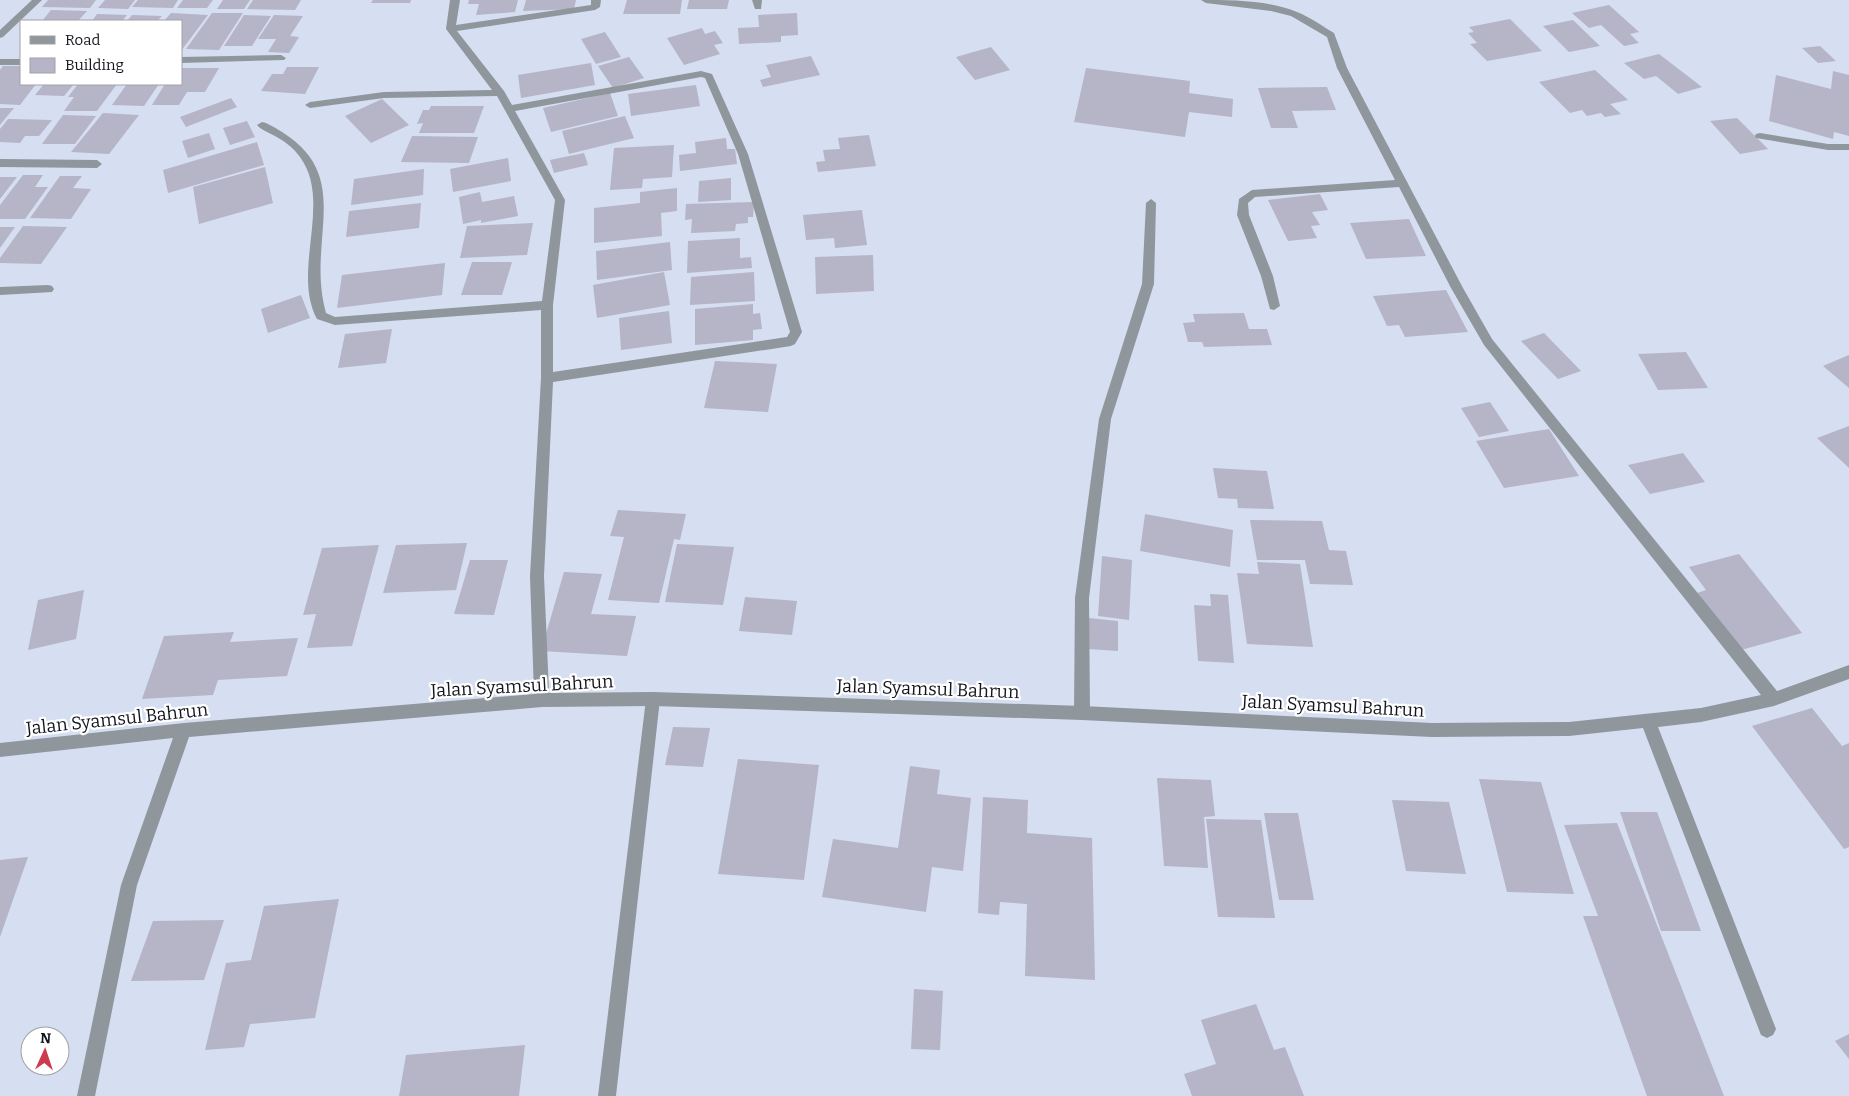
<svg xmlns="http://www.w3.org/2000/svg" width="1849" height="1096" viewBox="0 0 1849 1096" font-family="Bitter,serif">
<rect width="100%" height="100%" fill="#d6def1"/>
<path fill="#b6b4c7" d="M 48,0 L 96,0 L 90,8 L 42,7 Z
M 105,0 L 135,0 L 128,9 L 98,8 Z
M 138,0 L 178,0 L 173,8 L 132,7 Z
M 183,0 L 213,0 L 207,8 L 177,8 Z
M 223,0 L 250,0 L 244,9 L 217,9 Z
M 253,0 L 301,0 L 295,10 L 247,9 Z
M 373,0 L 411,0 L 410,3 L 371,3 Z
M 469,0 L 518,0 L 515,12 L 476,15 L 479,4 L 468,4 Z
M 526,0 L 576,0 L 574,9 L 523,11 Z
M 627,0 L 682,0 L 680,14 L 623,14 Z
M 689,0 L 729,0 L 727,9 L 687,9 Z
M 1609,5 L 1639,32 L 1630,34 L 1639,43 L 1624,46 L 1601,25 L 1589,28 L 1572,13 Z
M 51,10 L 87,11 L 78,21 L 42,21 Z
M 171,13 L 208,15 L 181,51 L 181,21 L 164,21 Z
M 212,13 L 243,13 L 219,50 L 186,49 Z
M 797,13 L 798,35 L 781,36 L 781,42 L 739,44 L 738,28 L 759,27 L 758,15 Z
M 97,14 L 127,15 L 122,21 L 92,21 Z
M 132,15 L 162,16 L 157,21 L 127,21 Z
M 244,15 L 271,16 L 252,46 L 224,46 Z
M 274,15 L 303,16 L 290,36 L 299,37 L 289,53 L 268,52 L 276,39 L 258,39 Z
M 1510,19 L 1542,51 L 1487,61 L 1470,44 L 1477,43 L 1468,33 L 1474,32 L 1469,27 Z
M 1573,20 L 1600,46 L 1569,52 L 1543,26 Z
M 702,28 L 705,34 L 715,31 L 723,43 L 714,45 L 720,54 L 684,65 L 667,38 Z
M 605,32 L 621,57 L 596,64 L 581,39 Z
M 1820,46 L 1836,61 L 1818,63 L 1802,48 Z
M 991,47 L 1010,70 L 975,80 L 956,57 Z
M 1659,54 L 1702,87 L 1678,94 L 1656,76 L 1644,79 L 1624,63 Z
M 811,56 L 820,75 L 763,87 L 760,80 L 771,77 L 766,65 Z
M 629,57 L 644,78 L 613,88 L 598,66 Z
M 591,63 L 595,85 L 521,98 L 518,75 Z
M 3,66 L 21,66 L 21,84 L 36,84 L 20,105 L 0,104 L 0,70 Z
M 287,67 L 319,67 L 305,94 L 261,91 L 272,74 L 283,74 Z
M 181,68 L 219,68 L 205,92 L 187,92 L 179,105 L 152,105 L 165,84 L 181,84 Z
M 1086,68 L 1190,81 L 1189,93 L 1233,99 L 1232,117 L 1189,112 L 1185,137 L 1074,122 Z
M 1595,70 L 1628,100 L 1610,104 L 1621,114 L 1605,117 L 1601,113 L 1587,116 L 1582,110 L 1570,113 L 1539,82 Z
M 1833,71 L 1849,75 L 1849,136 L 1834,132 L 1833,139 L 1769,121 L 1776,75 L 1831,89 Z
M 44,84 L 74,84 L 64,96 L 35,95 Z
M 78,84 L 117,84 L 97,111 L 64,111 L 74,97 L 68,97 Z
M 127,84 L 159,84 L 144,106 L 112,105 Z
M 696,85 L 700,106 L 631,116 L 628,94 Z
M 1327,87 L 1336,110 L 1292,111 L 1298,128 L 1271,128 L 1258,88 Z
M 610,93 L 618,116 L 551,132 L 543,108 Z
M 231,98 L 237,107 L 186,127 L 180,117 Z
M 382,99 L 409,125 L 371,143 L 345,116 Z
M 431,106 L 484,106 L 474,133 L 419,133 L 423,123 L 417,124 L 423,110 L 429,110 Z
M 0,108 L 14,108 L 0,125 Z
M 103,113 L 139,115 L 109,154 L 71,152 Z
M 63,115 L 96,116 L 75,144 L 42,144 Z
M 625,116 L 634,138 L 569,154 L 562,131 Z
M 1737,118 L 1768,149 L 1740,154 L 1710,121 Z
M 8,119 L 52,120 L 39,136 L 25,136 L 20,143 L 0,142 L 0,129 Z
M 247,121 L 255,137 L 230,145 L 223,128 Z
M 209,133 L 215,149 L 188,158 L 182,141 Z
M 869,135 L 876,166 L 818,172 L 816,162 L 825,161 L 823,150 L 840,149 L 838,138 Z
M 412,136 L 478,137 L 469,163 L 401,162 Z
M 726,138 L 727,149 L 735,149 L 737,164 L 680,171 L 679,155 L 696,153 L 695,142 Z
M 257,142 L 264,165 L 168,193 L 163,170 Z
M 674,145 L 672,177 L 643,179 L 642,188 L 610,190 L 614,148 Z
M 584,153 L 588,165 L 554,173 L 550,160 Z
M 508,158 L 511,181 L 453,192 L 450,169 Z
M 265,167 L 273,203 L 199,224 L 193,187 Z
M 424,169 L 423,195 L 351,205 L 354,179 Z
M 23,175 L 43,175 L 35,187 L 48,187 L 25,219 L 0,219 L 0,205 Z
M 60,176 L 82,176 L 73,188 L 91,189 L 71,219 L 30,218 Z
M 0,177 L 17,177 L 0,199 Z
M 731,178 L 731,200 L 698,202 L 699,181 Z
M 677,188 L 677,211 L 661,213 L 662,236 L 594,243 L 594,208 L 640,203 L 640,192 Z
M 480,192 L 482,202 L 514,196 L 518,216 L 481,223 L 481,220 L 463,224 L 459,197 Z
M 1320,194 L 1328,210 L 1312,212 L 1320,225 L 1311,226 L 1317,238 L 1288,241 L 1268,200 Z
M 754,202 L 753,217 L 748,217 L 748,223 L 736,224 L 735,231 L 691,233 L 692,219 L 685,220 L 686,204 Z
M 421,203 L 419,228 L 346,237 L 349,211 Z
M 862,210 L 867,245 L 835,248 L 834,238 L 806,240 L 803,215 Z
M 1409,219 L 1426,256 L 1366,259 L 1350,223 Z
M 533,223 L 527,255 L 460,258 L 467,226 Z
M 23,226 L 67,227 L 41,264 L 0,263 L 0,258 Z
M 0,227 L 15,227 L 0,248 Z
M 740,238 L 740,258 L 751,257 L 752,268 L 687,273 L 688,241 Z
M 670,242 L 672,270 L 597,280 L 596,251 Z
M 873,255 L 874,291 L 816,294 L 815,257 Z
M 472,262 L 512,262 L 502,295 L 461,295 Z
M 445,263 L 442,295 L 337,308 L 342,275 Z
M 664,272 L 670,305 L 597,318 L 593,285 Z
M 754,272 L 755,301 L 690,305 L 691,277 Z
M 1446,290 L 1468,332 L 1405,337 L 1399,325 L 1387,326 L 1373,296 Z
M 301,295 L 310,318 L 268,333 L 261,309 Z
M 753,304 L 753,314 L 760,313 L 762,329 L 753,330 L 753,340 L 695,345 L 695,309 Z
M 669,311 L 672,343 L 621,350 L 619,318 Z
M 1244,313 L 1249,329 L 1267,329 L 1272,345 L 1204,347 L 1202,342 L 1188,342 L 1183,323 L 1195,322 L 1193,314 Z
M 392,329 L 386,363 L 338,368 L 345,334 Z
M 1544,333 L 1581,371 L 1558,379 L 1521,341 Z
M 1686,352 L 1708,388 L 1658,390 L 1638,354 Z
M 1849,355 L 1849,388 L 1823,366 Z
M 715,361 L 777,364 L 768,412 L 704,408 Z
M 1490,402 L 1509,431 L 1479,437 L 1461,408 Z
M 1849,426 L 1849,468 L 1817,438 Z
M 1549,429 L 1579,476 L 1504,488 L 1476,441 Z
M 1683,453 L 1705,482 L 1650,494 L 1628,465 Z
M 1213,468 L 1267,471 L 1274,509 L 1238,508 L 1237,499 L 1218,498 Z
M 618,510 L 686,514 L 680,540 L 674,539 L 659,603 L 608,600 L 624,537 L 610,536 Z
M 1145,514 L 1233,530 L 1230,567 L 1140,551 Z
M 1250,520 L 1322,521 L 1329,550 L 1346,551 L 1353,585 L 1310,584 L 1305,560 L 1257,560 Z
M 467,543 L 456,590 L 383,593 L 396,545 Z
M 677,544 L 734,547 L 723,605 L 665,602 Z
M 379,545 L 352,646 L 307,648 L 316,614 L 303,615 L 322,548 Z
M 1739,554 L 1802,633 L 1741,650 L 1697,593 L 1706,590 L 1689,567 Z
M 1102,556 L 1132,560 L 1129,620 L 1098,616 Z
M 470,560 L 508,560 L 494,615 L 454,614 Z
M 1257,562 L 1300,564 L 1313,647 L 1247,644 L 1237,573 L 1259,574 Z
M 564,572 L 602,574 L 591,614 L 636,616 L 627,656 L 541,651 Z
M 84,590 L 76,639 L 28,650 L 38,600 Z
M 1210,594 L 1228,595 L 1234,663 L 1198,661 L 1194,605 L 1211,606 Z
M 745,597 L 797,601 L 792,635 L 739,631 Z
M 1089,618 L 1118,621 L 1118,651 L 1088,649 Z
M 234,632 L 230,642 L 298,638 L 287,676 L 218,680 L 213,695 L 142,699 L 164,636 Z
M 1812,708 L 1842,746 L 1849,743 L 1849,847 L 1844,849 L 1752,726 Z
M 673,727 L 710,728 L 703,767 L 665,765 Z
M 738,759 L 819,765 L 804,880 L 718,874 Z
M 910,766 L 940,770 L 937,794 L 971,798 L 963,871 L 932,867 L 926,912 L 822,897 L 833,839 L 898,848 Z
M 1157,778 L 1211,780 L 1215,816 L 1204,817 L 1208,868 L 1164,866 Z
M 1479,779 L 1541,782 L 1574,894 L 1507,892 Z
M 983,797 L 1028,800 L 1027,833 L 1092,838 L 1095,980 L 1025,976 L 1027,904 L 1000,902 L 999,915 L 978,913 Z
M 1392,800 L 1449,802 L 1466,874 L 1406,871 Z
M 1620,812 L 1657,812 L 1701,931 L 1661,931 Z
M 1264,813 L 1298,813 L 1314,900 L 1279,900 Z
M 1206,819 L 1261,820 L 1275,918 L 1218,917 Z
M 1617,823 L 1724,1096 L 1647,1096 L 1583,916 L 1598,916 L 1564,825 Z
M 28,857 L 0,937 L 0,860 Z
M 339,899 L 315,1018 L 250,1024 L 244,1047 L 205,1050 L 226,963 L 251,960 L 264,906 Z
M 224,920 L 204,980 L 131,981 L 153,921 Z
M 914,989 L 943,991 L 940,1050 L 911,1049 Z
M 1256,1004 L 1274,1050 L 1285,1047 L 1304,1096 L 1192,1096 L 1184,1074 L 1216,1064 L 1201,1020 Z
M 1849,1034 L 1849,1059 L 1835,1041 Z
M 525,1045 L 519,1096 L 399,1096 L 406,1055 Z"/>
<g fill="none" stroke-linecap="round" stroke-linejoin="round">
<path fill="#8f969c" fill-rule="evenodd" d="M 1151,199 L 1156,203 L 1154,284 L 1111,419 L 1089,598 L 1090,713 L 1087,718 L 1082,720 L 1077,718 L 1074,713 L 1075,598 L 1099,419 L 1142,284 L 1146,203 Z
M 653,692 L 658,694 L 660,699 L 616,1096 L 598,1096 L 646,699 L 648,694 Z"/>
<path fill="#8f969c" fill-rule="evenodd" d="M 32,0 L 42,0 L 3,37 L 0,38 L 0,30 Z
M 450,0 L 460,0 L 456,25 L 591,5 L 591,0 L 601,0 L 600,7 L 595,10 L 457,31 L 504,91 L 512,105 L 701,71 L 712,74 L 748,154 L 802,332 L 795,344 L 791,346 L 553,382 L 544,576 L 549,693 L 653,692 L 1082,706 L 1432,723 L 1569,722 L 1701,708 L 1761,695 L 1484,345 L 1451,288 L 1399,187 L 1255,197 L 1248,203 L 1249,215 L 1273,276 L 1280,306 L 1274,310 L 1270,309 L 1261,276 L 1237,215 L 1239,199 L 1252,190 L 1395,180 L 1337,68 L 1327,37 L 1291,16 L 1271,11 L 1206,3 L 1201,0 C 1232,0 1268,0 1297,12 C 1310,17 1322,26 1334,33 L 1347,68 L 1463,288 L 1492,339 L 1777,691 L 1849,665 L 1849,679 L 1774,706 L 1701,722 L 1658,727 L 1776,1029 L 1773,1035 L 1767,1038 L 1761,1035 L 1643,728 L 1569,736 L 1432,737 L 1082,720 L 653,706 L 542,707 L 189,737 L 137,885 L 95,1096 L 77,1096 L 121,885 L 173,738 L 0,757 L 0,743 L 184,723 L 534,694 L 530,576 L 541,378 L 541,310 L 335,325 L 317,319 C 291,271 333,202 300,157 C 293,147 283,140 273,135 C 268,132 261,130 257,125 L 262,122 L 266,123 C 362,170 304,235 326,313 L 335,317 L 542,301 L 555,200 L 497,96 L 384,98 L 310,108 L 305,105 L 310,102 L 384,92 L 492,90 L 446,29 ZM 701,77 L 705,78 L 738,154 L 790,332 L 787,337 L 553,372 L 553,305 L 565,200 L 515,111 Z
M 752,0 L 762,0 L 761,9 L 755,9 Z
M 281,55 L 286,58 L 284,60 L 181,63 L 181,57 Z
M 0,59 L 21,59 L 21,65 L 0,65 Z
M 1760,133 L 1828,144 L 1849,144 L 1849,150 L 1828,150 L 1756,138 L 1755,136 L 1756,134 Z
M 0,159 L 97,160 L 102,164 L 97,168 L 0,167 Z
M 48,285 L 52,286 L 54,289 L 52,292 L 0,295 L 0,287 Z"/>
</g>
<g text-anchor="middle" dominant-baseline="central" stroke-width="4.5" stroke-linejoin="round" paint-order="stroke">
<g font-size="18" fill="#13161d" stroke="#fff">
<text transform="translate(522 686) rotate(-3)">Jalan Syamsul Bahrun</text>
<text transform="translate(928 689) rotate(2)">Jalan Syamsul Bahrun</text>
<text transform="translate(1333 706) rotate(3)">Jalan Syamsul Bahrun</text>
<text transform="translate(117 719) rotate(-6)">Jalan Syamsul Bahrun</text>
</g>
</g>
<rect x="20" y="20" width="162" height="65" fill="#ffffff" stroke="#a1a2a5"/>
<rect x="30" y="36" width="25" height="8" fill="#8f969c" stroke="#a1a2a5"/>
<text x="65" y="45" font-size="15" fill="#13161d">Road</text>
<rect x="30" y="58" width="25" height="15" fill="#b6b4c7" stroke="#a1a2a5"/>
<text x="65" y="70" font-size="15" fill="#13161d">Building</text>
<g transform="translate(45 1051) rotate(3)"><circle r="24" fill="#ffffff" stroke="#a1a2a5"/>
<path d="M0-4L9 19L0 12L-9 19Z" fill="#cd3c4d"/>
<text y="-8" font-size="14" font-weight="bold" text-anchor="middle" fill="#13161d">N</text>
</g>
</svg>
